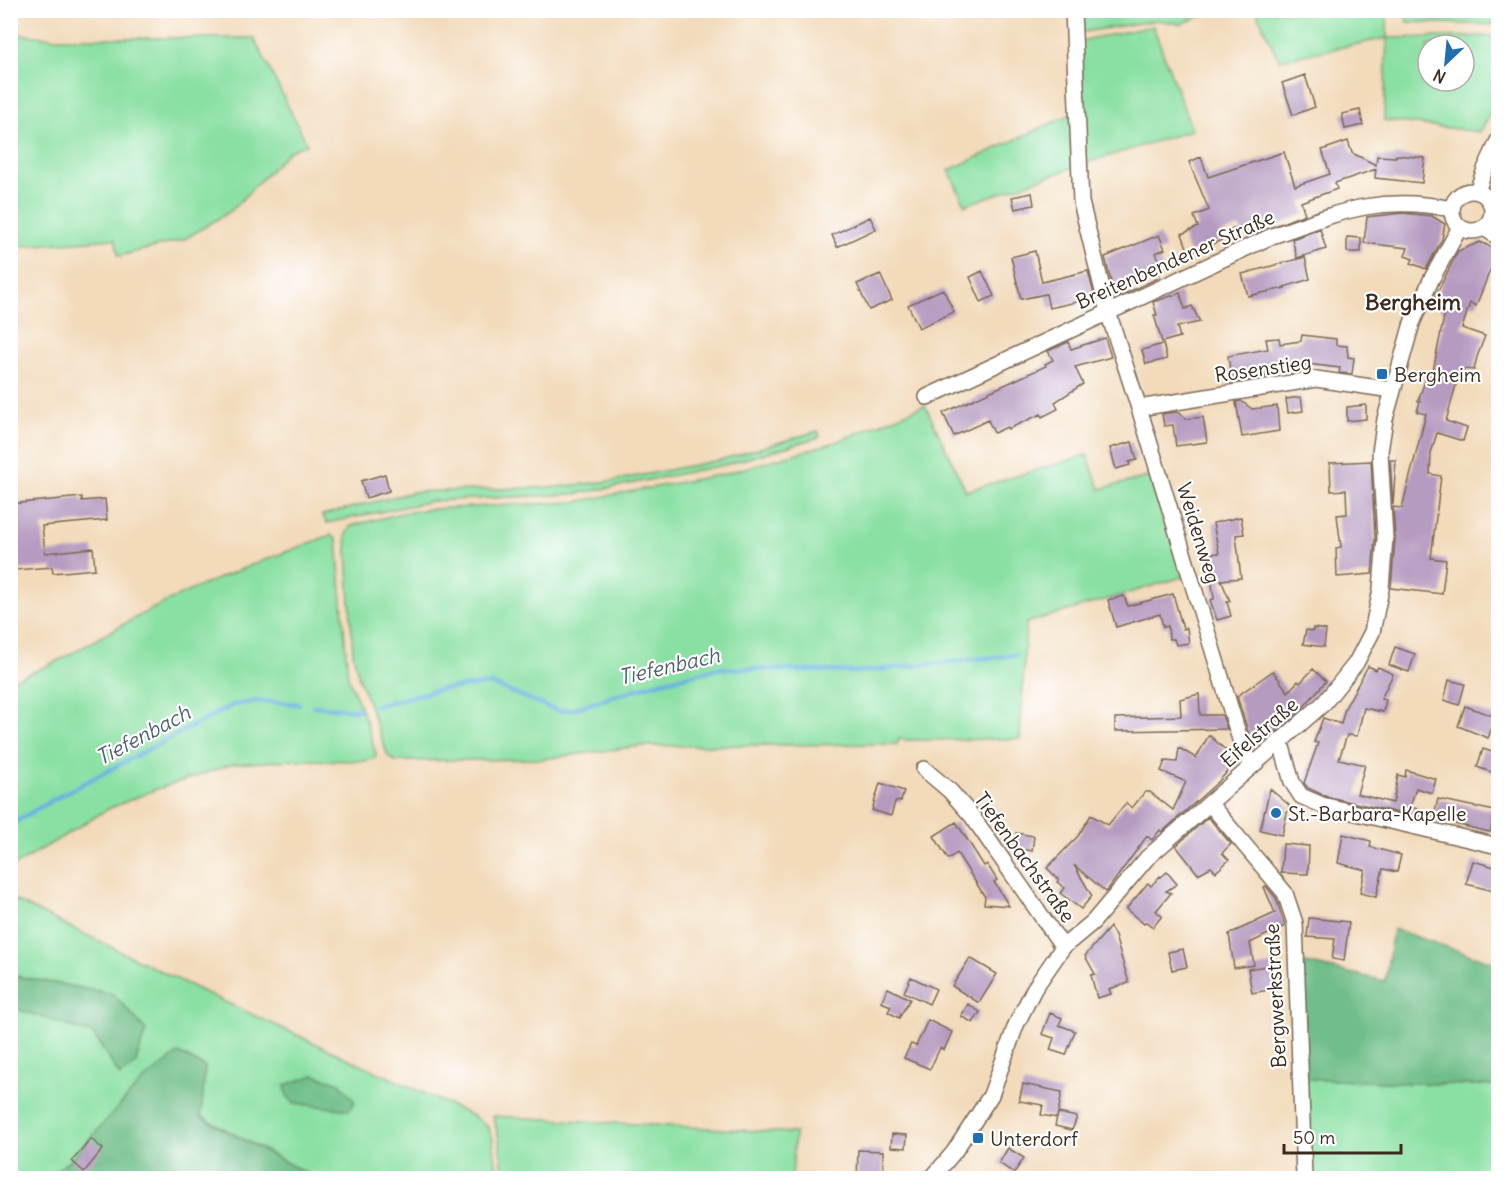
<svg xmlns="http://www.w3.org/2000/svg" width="1509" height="1189" viewBox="0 0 1509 1189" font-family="Delius,sans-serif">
<rect width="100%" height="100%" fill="#fff"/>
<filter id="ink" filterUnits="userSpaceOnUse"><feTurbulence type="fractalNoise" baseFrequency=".0167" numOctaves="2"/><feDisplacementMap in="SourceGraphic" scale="12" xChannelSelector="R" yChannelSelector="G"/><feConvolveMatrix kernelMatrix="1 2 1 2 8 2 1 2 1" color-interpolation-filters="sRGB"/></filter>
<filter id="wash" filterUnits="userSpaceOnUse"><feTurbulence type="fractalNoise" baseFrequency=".008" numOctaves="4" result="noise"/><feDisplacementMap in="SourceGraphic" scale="24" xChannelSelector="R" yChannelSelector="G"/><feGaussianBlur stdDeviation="1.35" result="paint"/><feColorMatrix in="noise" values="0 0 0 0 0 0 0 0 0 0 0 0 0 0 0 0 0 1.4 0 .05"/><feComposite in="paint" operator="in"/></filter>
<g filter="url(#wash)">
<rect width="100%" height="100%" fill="#f2daba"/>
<path fill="#8ae0a3" stroke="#628560" stroke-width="1.5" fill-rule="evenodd" d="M 1076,11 L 1213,11 L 1181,24 L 1158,20 L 1076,33 Z
M 1256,11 L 1385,11 L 1387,21 L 1387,38 L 1498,36 L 1498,99 L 1480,132 L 1384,120 L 1387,38 L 1279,60 ZM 1428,45 L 1464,45 L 1464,81 L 1428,81 Z
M 1404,11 L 1498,11 L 1498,25 L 1408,22 Z
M 1153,26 L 1192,130 L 1083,164 L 1079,41 Z
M 10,33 L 53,38 L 254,38 L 307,144 L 289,151 L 231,211 L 183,240 L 119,256 L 115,239 L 11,247 Z
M 1072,114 L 1072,168 L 965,205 L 949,170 Z
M 925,405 L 966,491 L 1087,455 L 1100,489 L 1152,476 L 1183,577 L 1026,623 L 1020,739 L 903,740 L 900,738 L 897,744 L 640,746 L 542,759 L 395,761 L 388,756 L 359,678 L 353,654 L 346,534 L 351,526 L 402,513 L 431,509 L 575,502 L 724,474 L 836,442 Z
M 818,431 L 820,437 L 724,465 L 614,487 L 575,494 L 432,501 L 327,523 L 322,515 L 413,492 L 557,487 L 612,481 L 720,460 Z
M 331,535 L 337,540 L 348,677 L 366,721 L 376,754 L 375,758 L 367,761 L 291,760 L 233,764 L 157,789 L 108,809 L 11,868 L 11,680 C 56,666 95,639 137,617 C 199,583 265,560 331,535 Z
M 10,898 L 210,995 L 473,1116 L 488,1127 L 493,1140 L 498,1178 L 315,1178 L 201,1116 L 205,1067 L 45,1178 L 11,1178 L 11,1007 L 93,1034 L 120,1076 L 113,994 L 11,975 Z
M 1306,1079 L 1498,1086 L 1498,1178 L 1312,1178 Z
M 493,1116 L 795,1133 L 792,1178 L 504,1178 L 499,1138 Z"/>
<path fill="#6fbe89" stroke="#557454" stroke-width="1.5" d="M 1393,929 L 1498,964 L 1498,1086 L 1306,1079 L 1302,962 L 1385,981 Z
M 10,975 L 113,994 L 146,1030 L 135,1065 L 120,1076 L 93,1034 L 11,1007 Z
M 179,1053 L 205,1067 L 201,1117 L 315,1178 L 45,1178 L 70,1160 L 140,1083 Z
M 314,1075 L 340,1083 L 355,1102 L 349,1110 L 294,1103 L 287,1096 L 285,1085 Z"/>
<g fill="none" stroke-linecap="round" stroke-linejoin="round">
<path stroke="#68b2e0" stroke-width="4.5" d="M 313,706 L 359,710
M 375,706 L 442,689 L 491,684 L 558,711 L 573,709 L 653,684 L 719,668 L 856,672 L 1016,655
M 10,825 L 56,798 L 233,705 L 259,701 L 299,704"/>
</g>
<g id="blocks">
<path fill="#b69bc1" d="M 1305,75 L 1315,107 L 1293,115 L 1282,83 Z
M 1360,110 L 1363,125 L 1345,129 L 1342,114 Z
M 1348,141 L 1352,153 L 1376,165 L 1377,156 L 1396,157 L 1396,155 L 1425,158 L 1422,183 L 1375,178 L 1376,169 L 1335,183 L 1337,189 L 1301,202 L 1305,214 L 1247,237 L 1239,227 L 1220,234 L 1222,240 L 1189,253 L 1182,234 L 1198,227 L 1194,216 L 1209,210 L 1189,162 L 1201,157 L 1208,177 L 1284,152 L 1295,186 L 1330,174 L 1322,150 Z
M 1032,193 L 1034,205 L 1015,209 L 1012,197 Z
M 1403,213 L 1432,216 L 1445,224 L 1442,239 L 1426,269 L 1411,263 L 1413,259 L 1405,256 L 1408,248 L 1364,243 L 1367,217 Z
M 870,217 L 876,229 L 837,247 L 832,235 Z
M 1320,229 L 1326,249 L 1297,258 L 1292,239 Z
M 1159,235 L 1165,249 L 1156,253 L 1163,269 L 1159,272 L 1160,277 L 1118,297 L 1115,289 L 1113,290 L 1105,257 Z
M 1347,237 L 1361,238 L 1361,252 L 1347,252 Z
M 1480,242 L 1498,250 L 1476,306 L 1470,303 L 1462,328 L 1485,336 L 1477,357 L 1474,370 L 1464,369 L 1463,375 L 1459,374 L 1446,421 L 1467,428 L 1463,441 L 1437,433 L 1431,453 L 1430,474 L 1441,476 L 1431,558 L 1446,560 L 1442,594 L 1391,588 L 1395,539 L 1393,507 L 1402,508 L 1426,414 L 1417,412 L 1420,401 L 1418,401 L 1427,375 L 1432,376 L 1445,312 L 1431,305 L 1458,251 Z
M 1035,251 L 1042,282 L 1088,271 L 1095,298 L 1049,308 L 1046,294 L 1021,299 L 1011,257 Z
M 1305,257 L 1310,279 L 1284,287 L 1285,288 L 1248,296 L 1242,274 Z
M 982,271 L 994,296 L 981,302 L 970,277 Z
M 880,274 L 892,300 L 869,310 L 857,284 Z
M 943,289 L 954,312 L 919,328 L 908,305 Z
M 1180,293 L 1185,309 L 1192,306 L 1200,322 L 1177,327 L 1180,337 L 1162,342 L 1154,315 L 1157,315 L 1153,302 Z
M 1302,335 L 1336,339 L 1336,345 L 1347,346 L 1348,357 L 1354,358 L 1352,374 L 1339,373 L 1340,368 L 1298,363 L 1273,367 L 1265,377 L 1232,383 L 1228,356 L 1268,349 L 1266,339 L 1279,338 L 1280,344 L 1301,341 Z
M 1105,338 L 1111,357 L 1075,367 L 1083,384 L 1055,402 L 1058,409 L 1042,417 L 1041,414 L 1008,429 L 1007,427 L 994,433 L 988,420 L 954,436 L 943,413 L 1046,366 L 1045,364 L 1053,360 L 1048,351 L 1068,342 L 1071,349 Z
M 1163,344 L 1167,359 L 1146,364 L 1142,350 Z
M 1301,397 L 1303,411 L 1288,413 L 1286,399 Z
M 1241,401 L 1252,409 L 1277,406 L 1279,431 L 1242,437 L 1236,402 Z
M 1366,405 L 1366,419 L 1347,421 L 1347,407 Z
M 1177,412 L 1186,419 L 1203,417 L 1207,442 L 1176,446 L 1173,425 L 1164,426 L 1162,414 Z
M 1132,442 L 1137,460 L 1129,462 L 1130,465 L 1116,469 L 1110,448 Z
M 1390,460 L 1396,460 L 1393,505 Z
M 1371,461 L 1375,538 L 1372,574 L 1337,577 L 1336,548 L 1341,547 L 1337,515 L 1347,514 L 1346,490 L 1331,491 L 1330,463 Z
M 385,474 L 389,491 L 366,498 L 361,481 Z
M 82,497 L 82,501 L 105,499 L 107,520 L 42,526 L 45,553 L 93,548 L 95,569 L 53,573 L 52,567 L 15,570 L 10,504 Z
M 1241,517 L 1244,534 L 1236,535 L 1241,578 L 1221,580 L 1230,601 L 1227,602 L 1231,616 L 1217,620 L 1210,600 L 1214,599 L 1208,554 L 1219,553 L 1213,523 Z
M 1173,594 L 1183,629 L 1187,628 L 1189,643 L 1176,645 L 1174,639 L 1169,639 L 1168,626 L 1163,627 L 1160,614 L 1116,627 L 1108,600 L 1124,596 L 1128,606 Z
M 1313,628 L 1326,630 L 1324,647 L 1303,644 L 1306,630 L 1313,631 Z
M 1395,647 L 1415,654 L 1409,672 L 1389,665 Z
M 1368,666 L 1376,670 L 1378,667 L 1393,674 L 1381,699 L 1386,700 L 1383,712 L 1364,708 L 1357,736 L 1347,735 L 1339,759 L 1365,765 L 1357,794 L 1393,803 L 1398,775 L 1405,777 L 1406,770 L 1436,779 L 1432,793 L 1416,788 L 1410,807 L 1422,810 L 1420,818 L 1325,796 L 1308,788 L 1304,783 L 1318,743 L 1314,742 L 1323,718 L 1341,724 L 1345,708 Z
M 1313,669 L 1326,681 L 1301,710 L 1279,729 L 1255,746 L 1250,738 L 1237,696 L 1273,671 L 1288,692 L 1298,681 L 1300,683 Z
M 1449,680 L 1465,684 L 1459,705 L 1444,700 Z
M 1199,694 L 1200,715 L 1222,715 L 1227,729 L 1115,731 L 1115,718 L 1181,716 L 1180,699 Z
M 1465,706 L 1496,717 L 1488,738 L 1458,726 Z
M 1209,735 L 1231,755 L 1229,762 L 1233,765 L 1219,781 L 1162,832 L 1160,830 L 1152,840 L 1147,836 L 1106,892 L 1074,865 L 1092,896 L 1081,909 L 1060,893 L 1065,888 L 1057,882 L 1059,880 L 1047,868 L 1078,836 L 1091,815 L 1108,825 L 1126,803 L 1132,808 L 1145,792 L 1150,792 L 1173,810 L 1186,782 L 1161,771 L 1165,761 L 1177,762 L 1179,748 L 1196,758 Z
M 1483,749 L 1498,754 L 1494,773 L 1477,767 Z
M 880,783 L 904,791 L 901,801 L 895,802 L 891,816 L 872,810 Z
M 1270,789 L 1289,805 L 1282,835 L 1260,830 Z
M 1438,799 L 1495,811 L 1490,832 L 1433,819 Z
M 1208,817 L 1231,844 L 1222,853 L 1229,860 L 1216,872 L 1211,867 L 1198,874 L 1176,846 Z
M 956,822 L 984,866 L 987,864 L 997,880 L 994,882 L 1009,906 L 984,904 L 985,897 L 957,853 L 948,859 L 934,836 Z
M 1016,833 L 1034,836 L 1032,851 L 1014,848 Z
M 1343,834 L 1371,841 L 1370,847 L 1401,855 L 1397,872 L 1383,869 L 1376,897 L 1360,893 L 1365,870 L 1338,863 Z
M 1283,844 L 1309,846 L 1308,874 L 1281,873 Z
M 1473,861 L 1498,868 L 1498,892 L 1466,884 Z
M 1167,872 L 1177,884 L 1166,891 L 1171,893 L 1156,911 L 1162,916 L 1153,927 L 1146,922 L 1144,924 L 1126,909 L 1148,883 L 1151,886 L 1160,876 L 1161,877 Z
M 1266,886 L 1276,898 L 1285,926 L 1250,943 L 1254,965 L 1234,968 L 1229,934 L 1275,913 L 1264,887 Z
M 1309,918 L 1349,922 L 1344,961 L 1332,959 L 1335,939 L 1307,937 Z
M 1110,927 L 1115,936 L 1129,983 L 1109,989 L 1111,994 L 1097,998 L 1091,975 L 1095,974 L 1085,956 Z
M 1183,949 L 1187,967 L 1172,970 L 1168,952 Z
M 970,958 L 997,974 L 979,1003 L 952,986 Z
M 1271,965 L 1275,989 L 1252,993 L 1248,969 Z
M 911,977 L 936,989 L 929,1004 L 904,992 Z
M 888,988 L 910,999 L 899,1018 L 888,1012 L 891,1006 L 881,1002 Z
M 968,1004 L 980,1012 L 973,1023 L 961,1016 Z
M 1050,1013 L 1062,1018 L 1059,1025 L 1075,1031 L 1066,1055 L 1050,1050 L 1054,1038 L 1042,1034 Z
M 928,1020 L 952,1032 L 944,1050 L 940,1048 L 930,1069 L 904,1058 L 911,1044 L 916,1046 Z
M 1023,1084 L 1062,1092 L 1057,1118 L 1041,1115 L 1043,1105 L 1019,1101 Z
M 1058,1113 L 1077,1117 L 1072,1130 L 1055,1126 Z
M 892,1134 L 907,1135 L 906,1148 L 891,1147 Z
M 91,1139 L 103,1149 L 84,1172 L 72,1161 Z
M 1008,1148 L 1024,1158 L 1014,1173 L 999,1163 Z
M 858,1150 L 883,1151 L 883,1179 L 857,1179 Z"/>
</g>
</g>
<g filter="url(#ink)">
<use href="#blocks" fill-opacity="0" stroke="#7b6855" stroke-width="1.5"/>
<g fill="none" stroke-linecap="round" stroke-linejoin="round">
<defs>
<path id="minor" d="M 1073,10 L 1081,202 L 1108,312 L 1139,408 L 1242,746 L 1252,765
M1452 211a20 20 0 1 1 40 0a20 20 0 1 1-40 0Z
M 1477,191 L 1486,167 L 1498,141
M 1484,228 L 1498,237
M 927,397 L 1272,236 C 1339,212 1380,194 1452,209
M 1139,408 L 1316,379 L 1392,390
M 1280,740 L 1292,782 L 1301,796 L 1322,805 L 1498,846
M 924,769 L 950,791 L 972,816 L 1063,947
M 1210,804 L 1285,893 L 1295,923 L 1304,1178
M 932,1178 L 954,1152 L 991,1095 L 1016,1025 L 1034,989 L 1063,947 L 1093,922 L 1147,858 L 1324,703 L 1356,663 L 1372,632 L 1381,589 L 1385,538 L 1380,452 L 1385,419 L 1412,323 L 1431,280 L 1460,227"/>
</defs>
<use href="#minor" stroke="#7b6855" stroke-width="18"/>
<use href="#minor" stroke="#fff" stroke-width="15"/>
</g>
</g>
<g fill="#1f6fb2" stroke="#fff" stroke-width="2">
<rect x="1376" y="368" width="12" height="12" rx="3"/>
<circle cx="1276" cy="813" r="6"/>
<rect x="972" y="1132" width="12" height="12" rx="3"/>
</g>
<g text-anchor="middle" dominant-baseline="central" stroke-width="4.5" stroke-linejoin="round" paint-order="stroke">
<g font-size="20" fill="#3b2a1e" stroke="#fff">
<text transform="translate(1175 259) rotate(-24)">Breitenbendener Straße</text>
<text transform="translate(1263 368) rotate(-8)">Rosenstieg</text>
<text transform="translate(1199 533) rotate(73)">Weidenweg</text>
<text transform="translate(1259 732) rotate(-41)">Eifelstraße</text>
<text transform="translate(1025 857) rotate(54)">Tiefenbachstraße</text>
<text transform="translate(1275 996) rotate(-93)">Bergwerkstraße</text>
</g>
<g font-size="20" fill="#3b2a1e" stroke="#fff" text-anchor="start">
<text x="1394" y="374">Bergheim</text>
<text x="1288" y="813">St.-Barbara-Kapelle</text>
<text x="990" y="1138">Unterdorf</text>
</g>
<g font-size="21" font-style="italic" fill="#4d606c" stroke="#fff">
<text transform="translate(669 666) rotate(-13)">Tiefenbach</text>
<text transform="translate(143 735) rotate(-28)">Tiefenbach</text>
</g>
<g font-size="22" font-weight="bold" fill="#3b2a1e" stroke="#fff">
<text x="1413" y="302">Bergheim</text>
</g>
</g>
<rect width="1509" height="1189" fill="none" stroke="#fff" stroke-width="36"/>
<g transform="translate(1446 63) rotate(206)"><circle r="28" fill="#ffffff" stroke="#b1aaa5" stroke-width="1.5"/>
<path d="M0-4.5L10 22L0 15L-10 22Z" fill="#1f6fb2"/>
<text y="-9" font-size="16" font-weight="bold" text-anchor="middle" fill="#3b2a1e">N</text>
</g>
<path d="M1284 1144v9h117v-9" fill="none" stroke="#3b2a1e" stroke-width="3"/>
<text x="1293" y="1144" font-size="18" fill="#3b2a1e" stroke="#ffffff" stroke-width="4.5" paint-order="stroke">50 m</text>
</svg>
